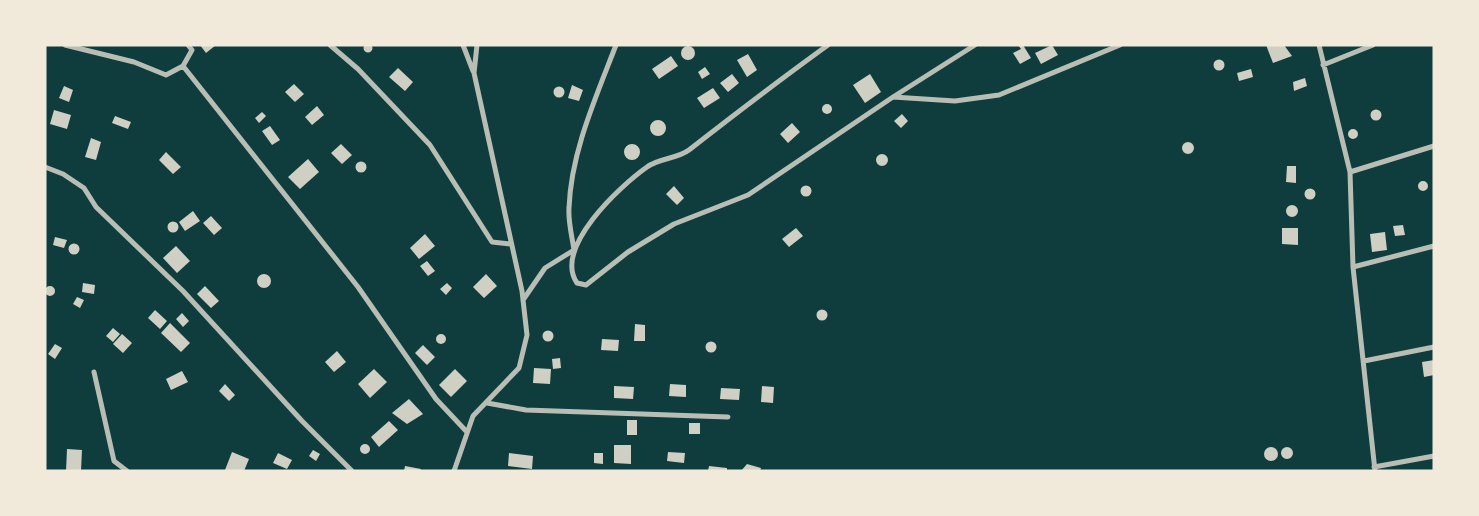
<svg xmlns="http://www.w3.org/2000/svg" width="1479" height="516" viewBox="0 0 1479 516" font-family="'Sofia Sans Condensed',sans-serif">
<rect width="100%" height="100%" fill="#0f3d3e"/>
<path fill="#cfcfc3" d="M363.5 48a4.5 4.5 0 1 1 9 0a4.5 4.5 0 1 1-9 0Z
M 200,45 L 216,45 L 206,53 Z
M 1018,45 L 1023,45 L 1031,58 L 1020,64 L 1013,53 L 1021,49 Z
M 1052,45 L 1058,55 L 1041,64 L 1035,53 Z
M 1266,45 L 1284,45 L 1292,56 L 1273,63 Z
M681 53a7 7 0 1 1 14 0a7 7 0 1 1-14 0Z
M 748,54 L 757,70 L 747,77 L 737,60 Z
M 671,56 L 678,66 L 659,79 L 652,69 Z
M1213.5 65a5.5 5.5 0 1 1 11 0a5.5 5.5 0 1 1-11 0Z
M 705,67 L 710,74 L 702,79 L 698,72 Z
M 398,68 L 413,82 L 405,91 L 389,77 Z
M 1251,69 L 1253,77 L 1239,81 L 1237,73 Z
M 732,74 L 739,83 L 728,92 L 720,83 Z
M 870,74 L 881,92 L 865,103 L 853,85 Z
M 1305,78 L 1307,86 L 1294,91 L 1293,82 Z
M 294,84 L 304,94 L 295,102 L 285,92 Z
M 572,85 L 583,90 L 579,101 L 568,98 Z
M 64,86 L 73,90 L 69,102 L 59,98 Z
M553.5 92a5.5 5.5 0 1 1 11 0a5.5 5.5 0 1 1-11 0Z
M 713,88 L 720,98 L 704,108 L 697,98 Z
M822 109a5 5 0 1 1 10 0a5 5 0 1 1-10 0Z
M 317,106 L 324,115 L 312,125 L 305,117 Z
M1370.5 115a5.5 5.5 0 1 1 11 0a5.5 5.5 0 1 1-11 0Z
M 54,110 L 71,115 L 67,129 L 50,124 Z
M 262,112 L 266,116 L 259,123 L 255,118 Z
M 902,114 L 908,121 L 901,128 L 894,121 Z
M 115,116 L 131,122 L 128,129 L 112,123 Z
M650 128a8 8 0 1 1 16 0a8 8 0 1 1-16 0Z
M 792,123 L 800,132 L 788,143 L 780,134 Z
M 270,126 L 280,140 L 272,145 L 262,131 Z
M1348 134a5 5 0 1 1 10 0a5 5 0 1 1-10 0Z
M 91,138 L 101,142 L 96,160 L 85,157 Z
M1182 148a6 6 0 1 1 12 0a6 6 0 1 1-12 0Z
M 341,144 L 352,155 L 342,164 L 331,153 Z
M624 152a8 8 0 1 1 16 0a8 8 0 1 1-16 0Z
M 166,152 L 181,167 L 173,174 L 159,160 Z
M876 160a6 6 0 1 1 12 0a6 6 0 1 1-12 0Z
M 308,159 L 319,172 L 300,189 L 288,177 Z
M355.5 167a5.5 5.5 0 1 1 11 0a5.5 5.5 0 1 1-11 0Z
M 1287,166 L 1296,166 L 1296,183 L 1286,182 Z
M1418 186a5 5 0 1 1 10 0a5 5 0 1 1-10 0Z
M800.5 191a5.5 5.5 0 1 1 11 0a5.5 5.5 0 1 1-11 0Z
M 674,186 L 684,198 L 677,205 L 666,194 Z
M1304.5 194a5.5 5.5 0 1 1 11 0a5.5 5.5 0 1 1-11 0Z
M1286 211a6 6 0 1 1 12 0a6 6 0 1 1-12 0Z
M 193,211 L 200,221 L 185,231 L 179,222 Z
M 211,216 L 222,228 L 214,235 L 203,223 Z
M167.5 227a5.5 5.5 0 1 1 11 0a5.5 5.5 0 1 1-11 0Z
M 1403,225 L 1405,235 L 1395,236 L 1393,226 Z
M 796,228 L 803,236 L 789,247 L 782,239 Z
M 1282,228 L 1298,228 L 1298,245 L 1282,244 Z
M 1385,232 L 1387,250 L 1372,252 L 1370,234 Z
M 425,234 L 435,246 L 419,259 L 410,248 Z
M 55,237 L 67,240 L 64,248 L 53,245 Z
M68.5 249a5.5 5.5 0 1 1 11 0a5.5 5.5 0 1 1-11 0Z
M 176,246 L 190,261 L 177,273 L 163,258 Z
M 427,261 L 435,271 L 428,276 L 420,266 Z
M 486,274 L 497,286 L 484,298 L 473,287 Z
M257 281a7 7 0 1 1 14 0a7 7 0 1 1-14 0Z
M 83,283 L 95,285 L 94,294 L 82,292 Z
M 447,283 L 452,288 L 446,295 L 440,289 Z
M45 291a5 5 0 1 1 10 0a5 5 0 1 1-10 0Z
M 205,286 L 219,301 L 211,308 L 197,294 Z
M 77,297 L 84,300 L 80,308 L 73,304 Z
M816.5 315a5.5 5.5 0 1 1 11 0a5.5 5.5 0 1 1-11 0Z
M 155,310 L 167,321 L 160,329 L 148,318 Z
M 182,313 L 189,321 L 183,327 L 176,319 Z
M 170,323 L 190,343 L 181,352 L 161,333 Z
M 635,324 L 645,325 L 645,341 L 634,341 Z
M 113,328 L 120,334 L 113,342 L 106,336 Z
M542.5 336a5.5 5.5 0 1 1 11 0a5.5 5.5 0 1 1-11 0Z
M436 339a5 5 0 1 1 10 0a5 5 0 1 1-10 0Z
M 122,334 L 132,343 L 123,353 L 113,344 Z
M 602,339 L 619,340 L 618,351 L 601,350 Z
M705.5 347a5.5 5.5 0 1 1 11 0a5.5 5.5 0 1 1-11 0Z
M 55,344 L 62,348 L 55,359 L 48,354 Z
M 423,345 L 435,357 L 427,365 L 415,353 Z
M 337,351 L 346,362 L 334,372 L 325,362 Z
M 560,358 L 561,368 L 553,369 L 552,359 Z
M 1434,360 L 1434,375 L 1424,377 L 1422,362 Z
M 534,368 L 551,369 L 550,384 L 533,383 Z
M 374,369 L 387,382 L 370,398 L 358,384 Z
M 455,369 L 467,381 L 451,397 L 439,385 Z
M 182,371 L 188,382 L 171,390 L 166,379 Z
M 225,384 L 235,395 L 229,401 L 219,391 Z
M 670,384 L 686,385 L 686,397 L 669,396 Z
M 614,386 L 634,387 L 633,399 L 614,398 Z
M 762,386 L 774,387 L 773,403 L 761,402 Z
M 721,388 L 740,389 L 739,400 L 720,399 Z
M 409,399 L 423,414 L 407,424 L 392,413 Z
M 627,420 L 637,420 L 637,435 L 627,435 Z
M 389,421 L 398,430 L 379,447 L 371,437 Z
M 689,423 L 700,423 L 700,434 L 689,434 Z
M360 449a5 5 0 1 1 10 0a5 5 0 1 1-10 0Z
M 614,445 L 631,445 L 631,464 L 614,463 Z
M1281 453a6 6 0 1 1 12 0a6 6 0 1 1-12 0Z
M1264 454a7 7 0 1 1 14 0a7 7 0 1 1-14 0Z
M 67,449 L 82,450 L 81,471 L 66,471 Z
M 313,450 L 320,454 L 316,461 L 309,456 Z
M 232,452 L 249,459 L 244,471 L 225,470 Z
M 668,452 L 685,453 L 684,463 L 667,461 Z
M 278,453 L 292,460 L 287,469 L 273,463 Z
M 509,453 L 533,456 L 532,469 L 508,466 Z
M 594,453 L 603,453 L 603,464 L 594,463 Z
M 747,464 L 761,468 L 760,471 L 741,471 Z
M 405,466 L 421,469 L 420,471 L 404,471 Z
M 709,466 L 727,468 L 727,471 L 708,471 Z"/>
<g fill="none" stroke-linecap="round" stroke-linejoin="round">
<path stroke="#b8beb3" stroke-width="5" d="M 65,45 L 134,62 L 166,75 L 183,66
M 188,45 L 192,50 L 183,66 L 358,287 L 436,399 L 466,431
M 330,45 L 358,69 L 430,145 L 492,242 L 511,244
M 463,45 L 473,71
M 828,45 C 781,79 735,114 689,150 C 677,159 659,158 647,167 C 620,186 553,248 577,283 L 586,285 L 628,252 L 674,224 L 748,195 L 893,97
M 975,45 L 893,97 L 955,101 L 999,95 L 1120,45
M 1319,45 L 1350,172 L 1353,267 L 1375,471
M 1323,65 L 1373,45
M 45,167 L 63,174 L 84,188 L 96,207 L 183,291 L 302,421 L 352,471
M 1350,172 L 1434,146
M 1353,267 L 1434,246
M 523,300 L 545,268 L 574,250 C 572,236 568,222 569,208 C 571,152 596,97 616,45
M 1364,361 L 1434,347
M 94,372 L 114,461 L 127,471
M 487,403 L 526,410 L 728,417
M 1374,467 L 1434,456
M 454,471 L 473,416 L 519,368 L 527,335 L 522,291 L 474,73 L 477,45"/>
</g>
<rect width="1479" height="516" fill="none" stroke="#f1e9da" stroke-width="93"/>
</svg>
